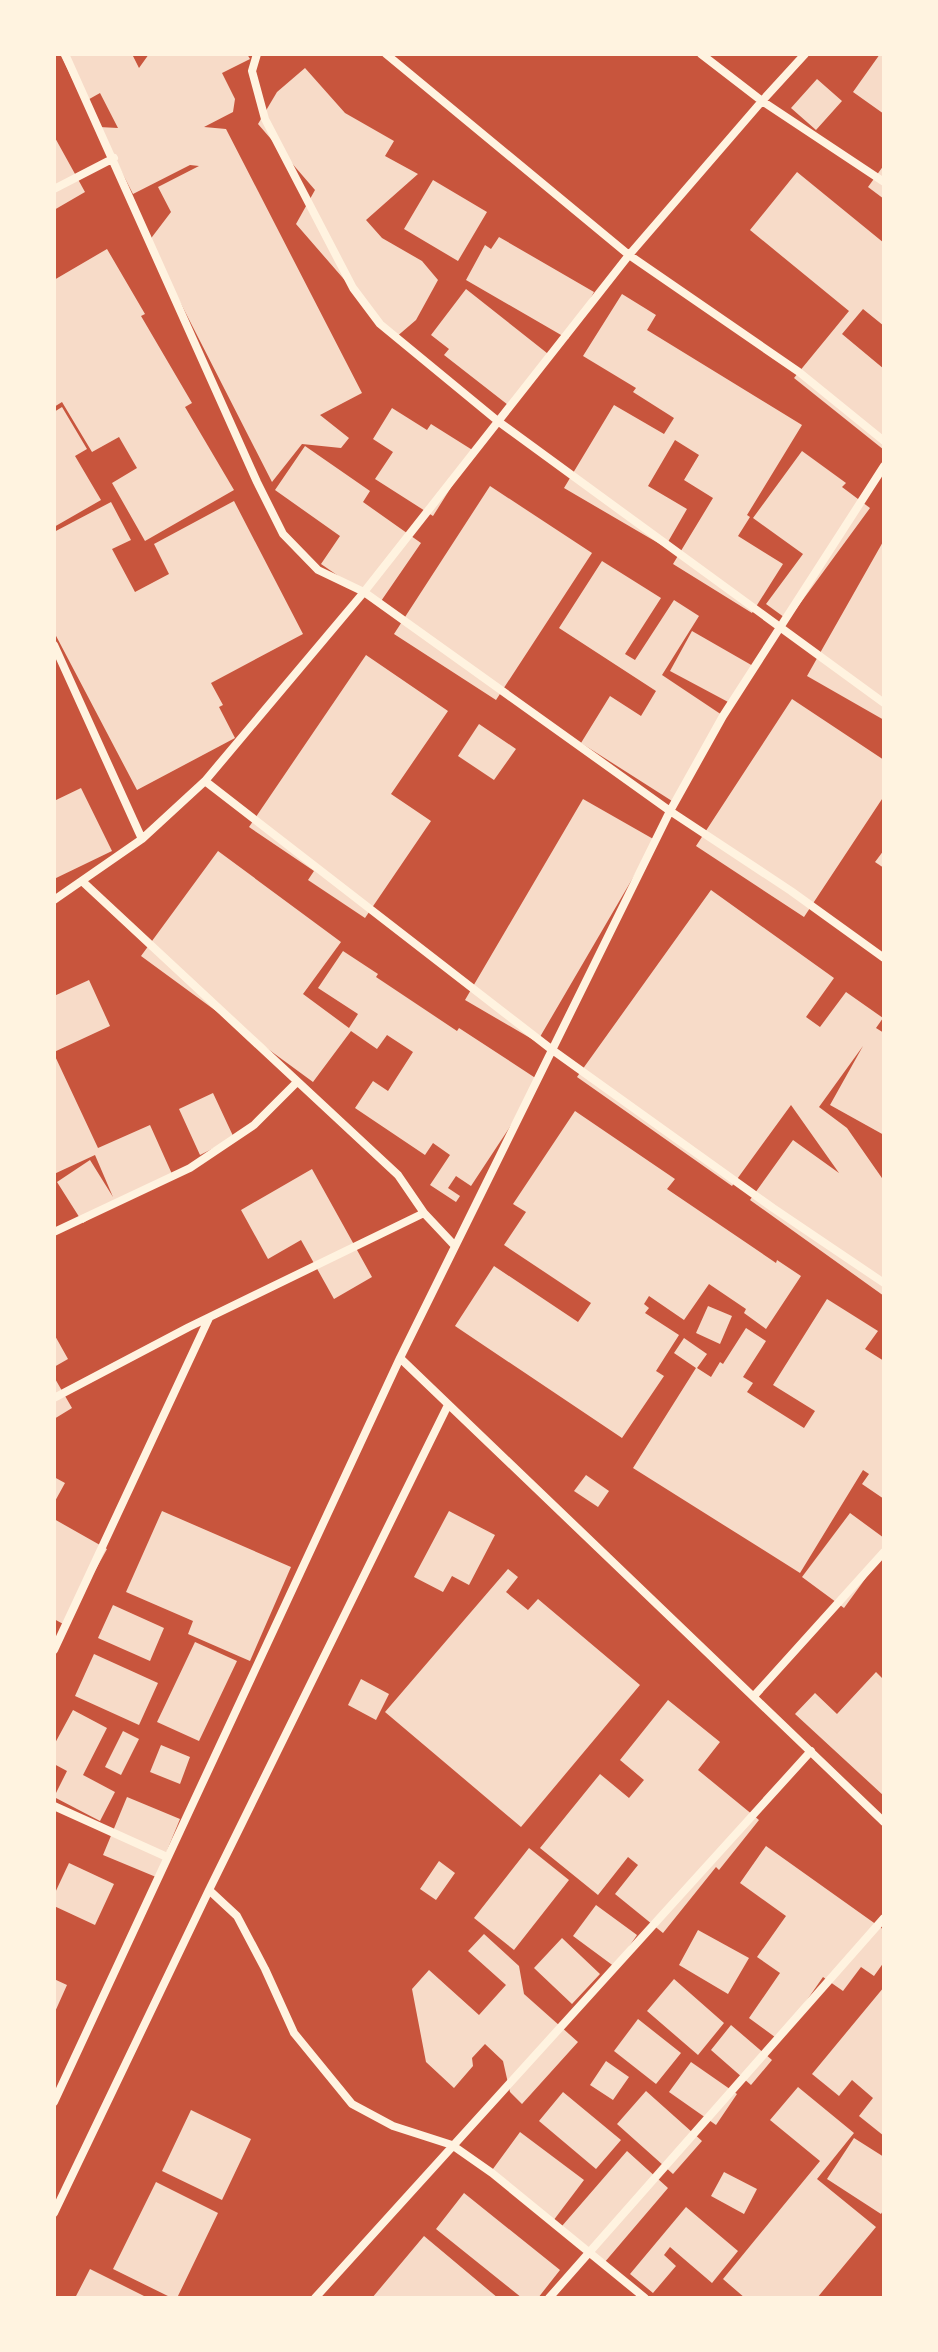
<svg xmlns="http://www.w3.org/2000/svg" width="938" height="2352" viewBox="0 0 938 2352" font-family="'Space Grotesk',sans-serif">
<rect width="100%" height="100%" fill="#c8553d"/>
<path fill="#f7dbc8" d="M 60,54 L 132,54 L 139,68 L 149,54 L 247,54 L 250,59 L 222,73 L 235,99 L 233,112 L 204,127 L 226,129 L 362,393 L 320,415 L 349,438 L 341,448 L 302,444 L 272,482 L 149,241 L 171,212 L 158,187 L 199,166 L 190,165 L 133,194 L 99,127 L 118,128 L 100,93 L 84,102 Z
M 880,54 L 884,55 L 884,114 L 853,92 Z
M 305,68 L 345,113 L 394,141 L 385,156 L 418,174 L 366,220 L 382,238 L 422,261 L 438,280 L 416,320 L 395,338 L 296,224 L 315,190 L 258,124 L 277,92 Z
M 817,79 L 842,101 L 816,130 L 791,108 Z
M 54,136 L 85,192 L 54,210 Z
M 884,165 L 884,199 L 868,187 Z
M 797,172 L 884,243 L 884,326 L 863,309 L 842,334 L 884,369 L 884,450 L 794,378 L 849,311 L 750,230 Z
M 433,180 L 487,212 L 458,261 L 404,229 Z
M 499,237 L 594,292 L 568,339 L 466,280 L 485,245 L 491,249 Z
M 107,249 L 145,314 L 141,316 L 192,403 L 185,407 L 234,490 L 145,541 L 112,483 L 137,468 L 119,437 L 92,452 L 62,402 L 54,407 L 54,280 Z
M 466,289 L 552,357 L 512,408 L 444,355 L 449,349 L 431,335 Z
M 622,294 L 656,315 L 647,330 L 802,425 L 747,515 L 750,517 L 738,536 L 783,564 L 752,613 L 673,564 L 713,498 L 684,480 L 699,455 L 675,440 L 648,486 L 687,509 L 665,547 L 564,488 L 614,405 L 664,434 L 674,418 L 633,392 L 636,388 L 583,356 Z
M 62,407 L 87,449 L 75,456 L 101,500 L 54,527 L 54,412 Z
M 392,408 L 427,430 L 431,424 L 474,451 L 433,516 L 375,479 L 393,452 L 373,439 Z
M 305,446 L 370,491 L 363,502 L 421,543 L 379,604 L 321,564 L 340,536 L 275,490 Z
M 802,451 L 846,483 L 842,487 L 870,508 L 788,620 L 766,604 L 803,554 L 753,518 Z
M 490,486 L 592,553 L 496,700 L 394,634 Z
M 234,501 L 303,634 L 211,683 L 223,705 L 219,707 L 235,738 L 137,790 L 54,632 L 54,532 L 111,502 L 131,540 L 112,549 L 135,592 L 169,574 L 154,544 Z
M 884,540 L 884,720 L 807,676 Z
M 602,561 L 661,598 L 625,654 L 635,660 L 674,600 L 699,616 L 662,675 L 722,715 L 672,801 L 581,743 L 610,696 L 641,716 L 656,691 L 559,628 Z
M 692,631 L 753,666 L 730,703 L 670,671 Z
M 366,655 L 448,711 L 391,794 L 431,821 L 365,918 L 308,880 L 314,871 L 249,827 Z
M 792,699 L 884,760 L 884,796 L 804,917 L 696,846 Z
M 479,724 L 516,749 L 494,780 L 458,756 Z
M 81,788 L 112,851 L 54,879 L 54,801 Z
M 583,799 L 655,840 L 537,1042 L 465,1000 Z
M 884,850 L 884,868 L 875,862 Z
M 218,851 L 341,942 L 303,994 L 349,1028 L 358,1014 L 318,988 L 343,951 L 378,974 L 376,977 L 457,1031 L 459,1028 L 540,1081 L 471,1186 L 456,1176 L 448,1188 L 460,1196 L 456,1202 L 430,1185 L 450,1155 L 433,1143 L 425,1155 L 355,1108 L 373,1081 L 388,1091 L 413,1052 L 387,1035 L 377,1049 L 351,1031 L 313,1082 L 141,956 Z
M 711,890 L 834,978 L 806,1017 L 820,1027 L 846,992 L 883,1018 L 876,1028 L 884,1033 L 884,1135 L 830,1105 L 863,1046 L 819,1107 L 847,1128 L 884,1181 L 884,1296 L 750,1200 L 793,1140 L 839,1173 L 791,1105 L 732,1186 L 577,1077 Z
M 89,980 L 110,1026 L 54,1052 L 54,996 Z
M 54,1054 L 98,1148 L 150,1125 L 172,1174 L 116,1202 L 83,1223 L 57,1182 L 90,1160 L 113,1197 L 95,1155 L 54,1174 Z
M 213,1093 L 234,1138 L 200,1155 L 179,1109 Z
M 575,1111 L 675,1179 L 667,1189 L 776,1263 L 777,1260 L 801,1276 L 766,1329 L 744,1313 L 746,1309 L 709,1284 L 684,1320 L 649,1296 L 644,1304 L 649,1308 L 645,1313 L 679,1335 L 656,1371 L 664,1376 L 622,1438 L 455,1326 L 494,1266 L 578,1322 L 591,1303 L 504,1245 L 526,1212 L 513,1204 Z
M 312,1169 L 372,1277 L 334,1299 L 301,1240 L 268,1259 L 241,1210 Z
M 827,1299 L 878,1331 L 865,1349 L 884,1361 L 884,1499 L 862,1484 L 869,1474 L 863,1470 L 800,1573 L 633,1468 L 696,1368 L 674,1353 L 684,1338 L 707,1354 L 697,1368 L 711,1377 L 720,1362 L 723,1364 L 746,1328 L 766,1341 L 743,1377 L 753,1383 L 747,1392 L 804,1428 L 815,1411 L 773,1385 Z
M 708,1306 L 732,1316 L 720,1344 L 696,1333 Z
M 54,1334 L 68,1359 L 54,1367 Z
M 54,1377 L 72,1408 L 54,1419 Z
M 586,1475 L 609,1491 L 598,1507 L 574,1491 Z
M 54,1477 L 65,1483 L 54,1503 Z
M 162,1511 L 291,1567 L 250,1661 L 188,1634 L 193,1621 L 126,1592 Z
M 449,1511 L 495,1535 L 469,1585 L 452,1576 L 443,1592 L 414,1577 Z
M 850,1513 L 884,1538 L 884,1553 L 844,1608 L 802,1577 Z
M 54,1519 L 107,1549 L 65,1625 L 54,1619 Z
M 508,1569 L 518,1577 L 506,1592 L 528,1610 L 538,1599 L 640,1685 L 521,1827 L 385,1712 Z
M 113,1605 L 164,1628 L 150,1661 L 98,1638 Z
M 195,1642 L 237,1661 L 199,1741 L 157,1722 Z
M 94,1654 L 158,1683 L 139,1725 L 75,1696 Z
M 876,1672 L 884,1680 L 884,1796 L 795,1714 L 815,1693 L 837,1714 Z
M 361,1679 L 389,1694 L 376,1720 L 348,1705 Z
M 668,1700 L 720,1742 L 698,1770 L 759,1820 L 719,1870 L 716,1867 L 663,1933 L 615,1894 L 638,1865 L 628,1857 L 598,1895 L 540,1848 L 600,1774 L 629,1798 L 644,1780 L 620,1760 Z
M 73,1710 L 107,1728 L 83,1775 L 115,1792 L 100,1821 L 54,1797 L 67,1771 L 54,1764 L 54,1745 Z
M 123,1731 L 139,1739 L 121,1775 L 105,1767 Z
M 161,1745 L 190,1757 L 180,1784 L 150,1772 Z
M 127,1797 L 180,1819 L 156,1877 L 103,1855 Z
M 766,1846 L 884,1930 L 884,1962 L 874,1976 L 861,1967 L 843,1991 L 823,1977 L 779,2040 L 749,2018 L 780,1973 L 757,1957 L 786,1916 L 740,1883 Z
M 529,1848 L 569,1880 L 514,1950 L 474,1918 Z
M 439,1861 L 455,1873 L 436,1900 L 420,1889 Z
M 69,1863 L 114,1884 L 95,1925 L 54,1906 L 54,1895 Z
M 596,1905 L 637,1935 L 615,1967 L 573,1936 Z
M 698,1930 L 749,1958 L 728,1994 L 679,1965 Z
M 484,1934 L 519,1966 L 524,1994 L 578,2042 L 522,2104 L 510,2092 L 503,2061 L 485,2044 L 472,2058 L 473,2066 L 454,2088 L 426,2062 L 412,1989 L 429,1970 L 479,2015 L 506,1985 L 468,1951 Z
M 562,1938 L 600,1974 L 572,2004 L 534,1968 Z
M 54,1979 L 67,1985 L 54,2014 Z
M 674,1979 L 724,2023 L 698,2055 L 647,2011 Z
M 884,1987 L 884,2136 L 859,2116 L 873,2098 L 852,2080 L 839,2096 L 812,2074 Z
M 638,2019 L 681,2053 L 656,2084 L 614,2051 Z
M 731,2025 L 772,2060 L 751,2085 L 711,2050 Z
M 606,2061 L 629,2077 L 613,2100 L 590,2085 Z
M 691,2062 L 737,2094 L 716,2125 L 669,2092 Z
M 798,2087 L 854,2133 L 817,2179 L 876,2227 L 817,2298 L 745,2298 L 723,2279 L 820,2161 L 770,2120 Z
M 646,2091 L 702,2141 L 673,2174 L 617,2124 Z
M 563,2092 L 621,2140 L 596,2169 L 539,2121 Z
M 191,2110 L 251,2139 L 222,2200 L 162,2171 Z
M 520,2132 L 584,2180 L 553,2221 L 490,2173 Z
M 854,2138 L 884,2157 L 884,2209 L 881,2214 L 827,2179 Z
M 627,2151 L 668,2188 L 604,2263 L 562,2226 Z
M 724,2172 L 757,2189 L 744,2214 L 711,2196 Z
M 156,2182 L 218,2213 L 177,2298 L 172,2298 L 113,2269 Z
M 464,2193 L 560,2270 L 538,2298 L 522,2298 L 436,2229 Z
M 686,2207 L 738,2251 L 712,2283 L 670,2247 L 664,2255 L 676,2266 L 653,2293 L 630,2274 Z
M 424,2236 L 498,2298 L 372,2298 Z
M 90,2269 L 148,2298 L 75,2298 Z"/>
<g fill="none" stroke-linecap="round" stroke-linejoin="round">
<path stroke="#fff3e0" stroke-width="8" d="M 65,54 L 257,482 L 283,534 L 318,570 L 364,592 L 670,811 L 791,891 L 884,958
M 257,54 L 252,71 L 265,119 L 353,288 L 380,324 L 499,422 L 884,703
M 386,54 L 629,255 L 799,372 L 884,441
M 701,54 L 762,101 L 805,54
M 54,189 L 114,158
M 54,645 L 142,839
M 205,781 L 551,1049 L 773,1208 L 884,1283
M 83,882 L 398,1175 L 424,1213 L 455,1246
M 54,900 L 142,839 L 205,781 L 364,592 L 629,255 L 762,101 L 884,182
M 54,1232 L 190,1168 L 254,1125 L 296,1083
M 400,1358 L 884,1822
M 54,1398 L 189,1327 L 424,1213
M 54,1650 L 209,1318
M 754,1696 L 884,1552
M 54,1806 L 167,1857
M 209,1890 L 237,1916 L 265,1969 L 294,2033 L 352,2104 L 393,2126 L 452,2145 L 492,2173 L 645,2298
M 54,2102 L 400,1358 L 670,811 L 723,716 L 884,466
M 54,2213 L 209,1890 L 448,1405
M 315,2298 L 811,1751
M 549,2298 L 884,1918"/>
</g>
<rect width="938" height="2352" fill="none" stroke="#fff3e0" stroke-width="112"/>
</svg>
